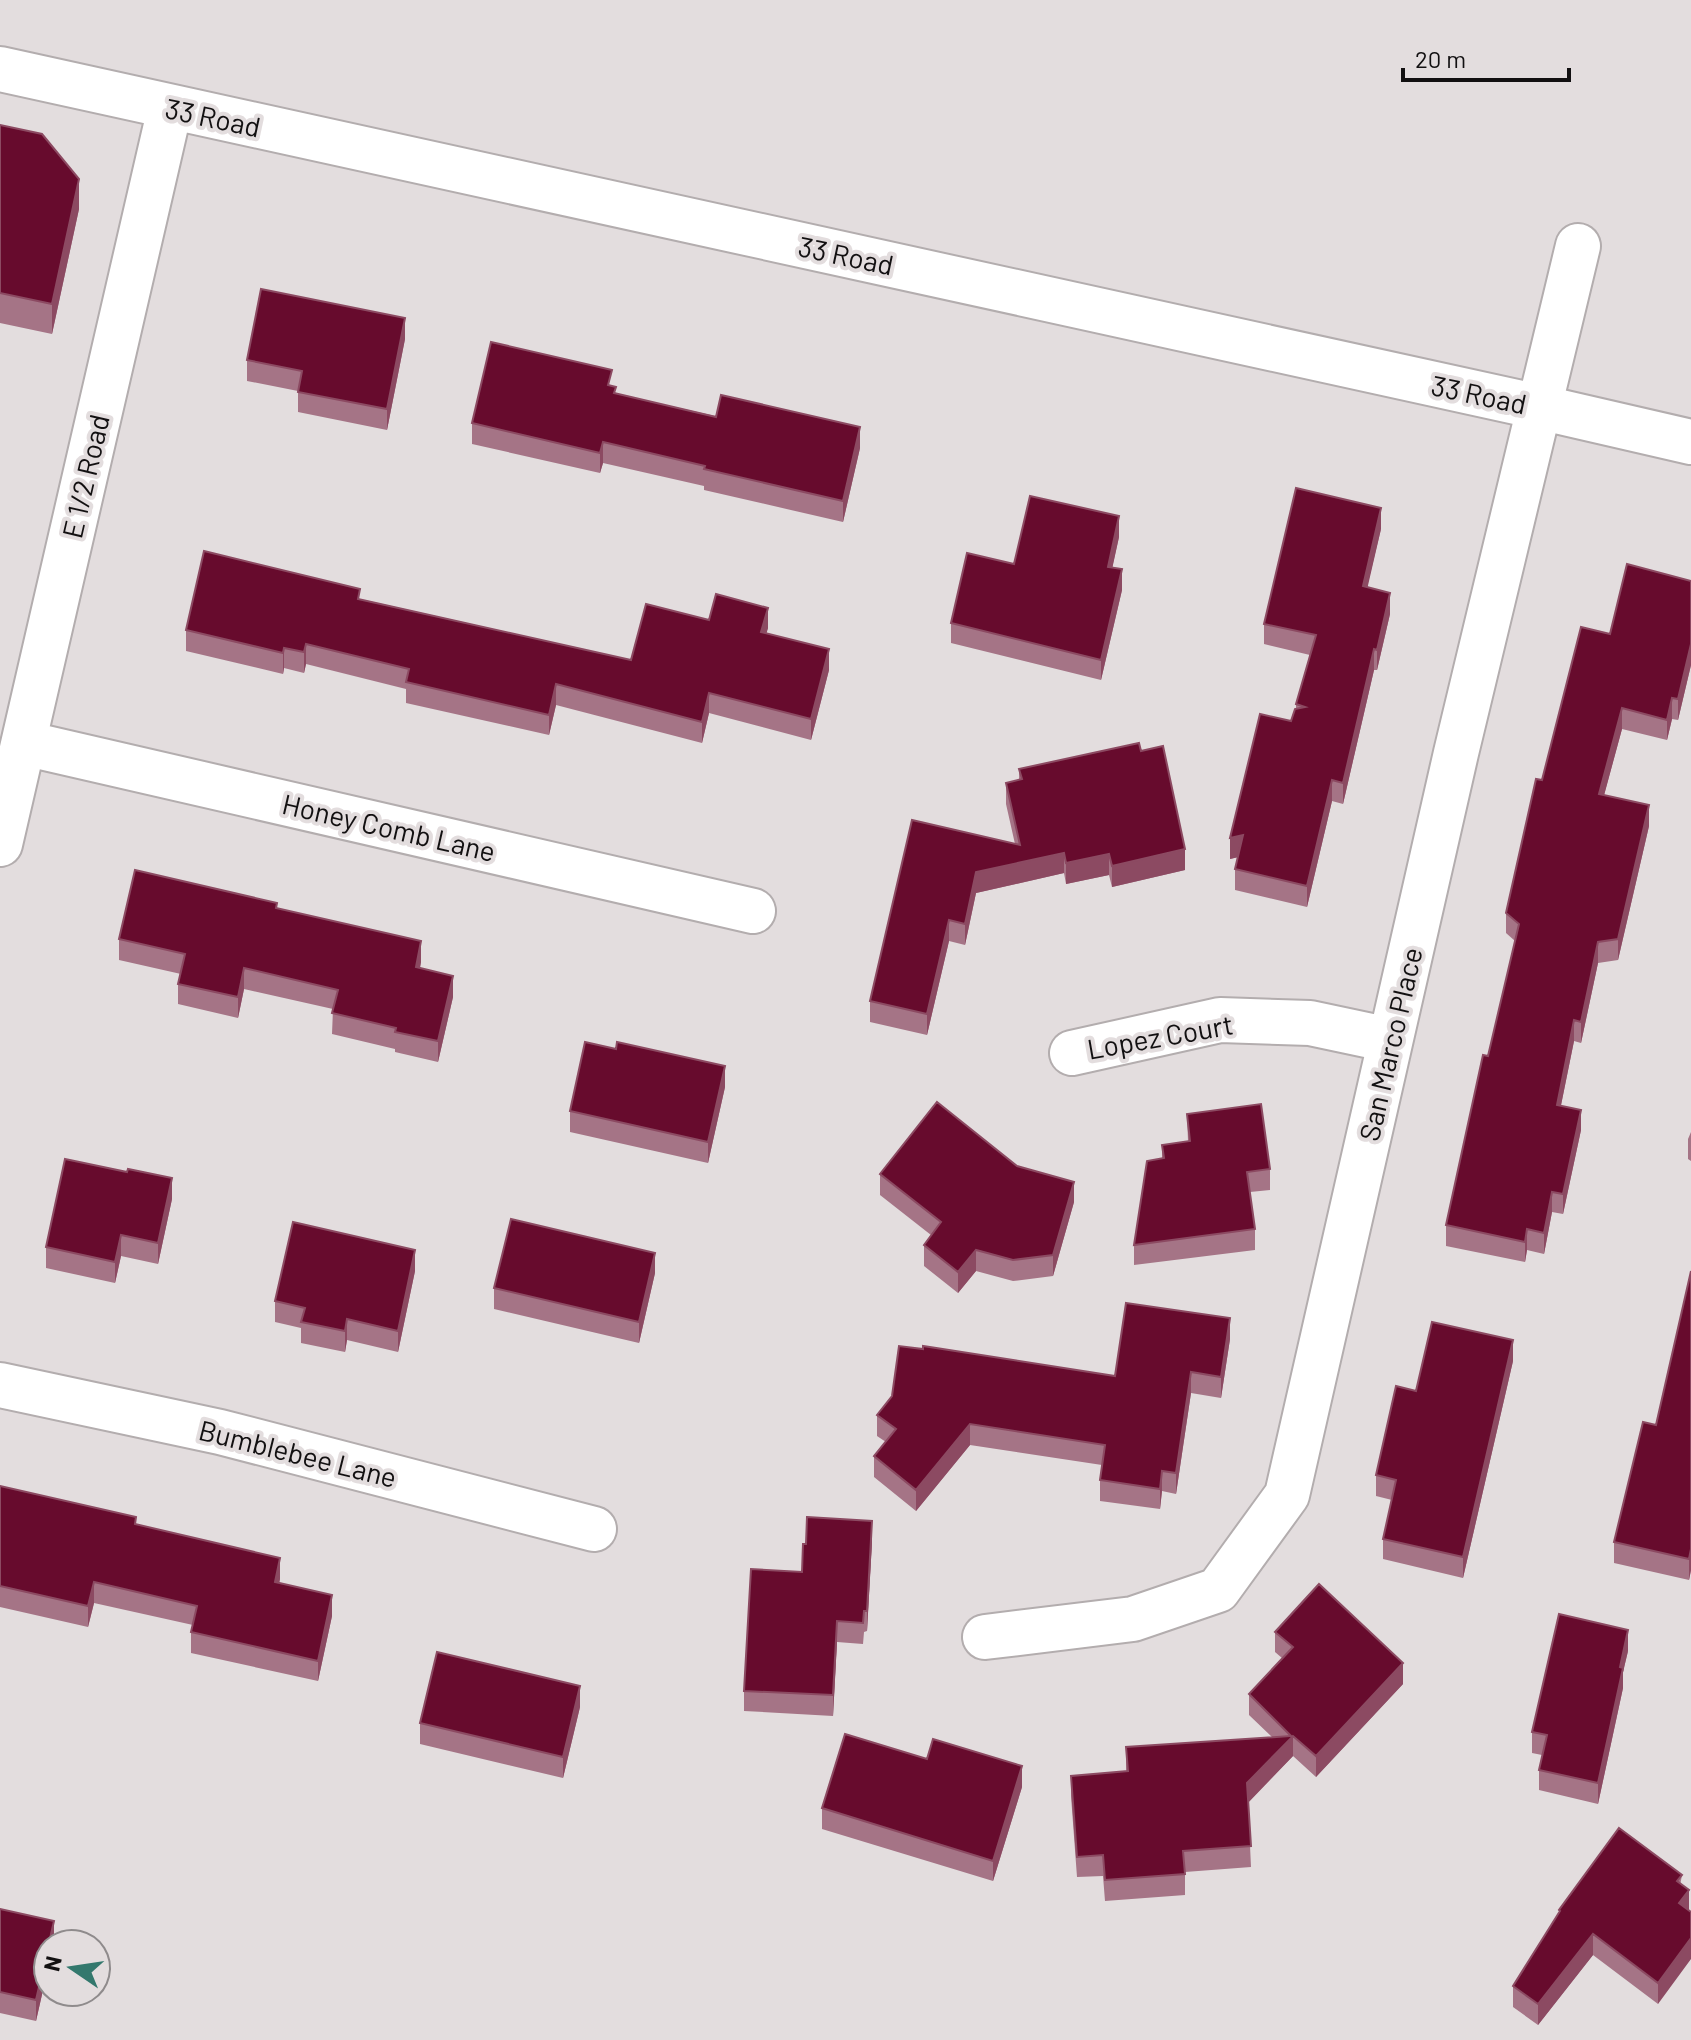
<svg xmlns="http://www.w3.org/2000/svg" width="1691" height="2040" viewBox="0 0 1691 2040" font-family="Barlow,sans-serif">
<rect width="100%" height="100%" fill="#e3ddde"/>
<g fill="none" stroke-linecap="round" stroke-linejoin="round">
<defs>
<path id="street" d="M 24,743 L 753,911
M 1072,1053 L 1220,1020 L 1310,1023 L 1390,1040
M 0,1385 L 220,1432 L 594,1529
M 985,1637 L 1133,1619 L 1218,1590 L 1287,1495 L 1456,753 L 1578,246"/>
<path id="secondary" d="M 0,69 L 1539,407 L 1691,442
M 0,844 L 170,108"/>
</defs>
<use href="#street" stroke="#b3adae" stroke-width="48"/>
<use href="#secondary" stroke="#b3adae" stroke-width="48"/>
<use href="#street" stroke="#fff" stroke-width="44"/>
<use href="#secondary" stroke="#fff" stroke-width="44"/>
</g>
<path fill="#a57486" d="M 0,125 L 79,209 L 52,334 L 0,323 Z
M 405,339 L 387,430 L 298,412 L 298,391 L 247,381 L 247,360 Z
M 612,386 L 616,394 L 860,448 L 843,522 L 704,490 L 704,486 L 603,463 L 600,473 L 472,444 L 472,423 Z
M 1381,529 L 1367,587 L 1390,614 L 1377,670 L 1374,670 L 1343,804 L 1332,801 L 1307,907 L 1235,890 L 1235,869 L 1238,857 L 1230,859 L 1291,721 L 1296,709 L 1296,704 L 1310,655 L 1264,644 L 1264,624 Z
M 1119,537 L 1112,568 L 1122,590 L 1101,680 L 951,643 L 951,623 L 1014,564 Z
M 1691,581 L 1691,665 L 1678,720 L 1672,719 L 1667,740 L 1622,729 L 1604,795 L 1649,826 L 1618,960 L 1598,963 L 1581,1043 L 1574,1041 L 1561,1105 L 1581,1130 L 1563,1214 L 1552,1212 L 1544,1254 L 1527,1250 L 1525,1262 L 1446,1246 L 1446,1225 L 1488,1056 L 1515,941 L 1506,933 L 1506,913 L 1542,780 L 1610,634 Z
M 360,599 L 631,660 L 709,620 L 768,628 L 766,633 L 829,670 L 811,740 L 709,713 L 702,743 L 556,705 L 549,735 L 406,703 L 406,689 L 306,664 L 304,673 L 284,668 L 283,674 L 186,651 L 186,630 Z
M 1141,751 L 1185,870 L 1112,887 L 1109,875 L 1066,884 L 1064,873 L 976,893 L 965,945 L 949,941 L 927,1035 L 870,1022 L 870,1001 L 1015,844 L 1006,804 L 1006,783 L 1019,780 L 1019,769 Z
M 277,908 L 421,962 L 420,968 L 453,997 L 438,1062 L 395,1052 L 395,1049 L 332,1034 L 333,1009 L 244,989 L 238,1018 L 178,1004 L 178,984 L 181,974 L 119,960 L 119,939 Z
M 725,1087 L 708,1163 L 570,1132 L 570,1111 Z
M 1187,1114 L 1270,1169 L 1270,1190 L 1250,1192 L 1255,1229 L 1255,1250 L 1134,1265 L 1134,1245 L 1162,1158 L 1162,1145 L 1188,1141 Z
M 1691,1132 L 1691,1161 L 1688,1159 L 1688,1139 Z
M 1017,1166 L 1074,1202 L 1053,1276 L 1013,1281 L 976,1271 L 958,1293 L 924,1266 L 924,1245 L 931,1235 L 880,1195 L 880,1174 Z
M 172,1199 L 158,1264 L 121,1256 L 115,1283 L 46,1268 L 46,1247 Z
M 415,1271 L 398,1352 L 347,1340 L 345,1352 L 301,1343 L 301,1328 L 275,1322 L 275,1301 Z
M 1691,1271 L 1691,1570 L 1689,1580 L 1614,1563 L 1614,1542 L 1656,1425 Z
M 655,1273 L 639,1343 L 494,1309 L 494,1288 Z
M 1230,1339 L 1221,1398 L 1191,1393 L 1176,1494 L 1162,1491 L 1160,1509 L 1100,1501 L 1100,1480 L 1102,1465 L 970,1445 L 916,1511 L 874,1477 L 874,1456 L 886,1442 L 877,1436 L 877,1415 L 892,1396 L 1115,1376 Z
M 1513,1361 L 1463,1578 L 1383,1559 L 1383,1539 L 1392,1500 L 1376,1496 L 1376,1475 L 1416,1391 Z
M 0,1486 L 136,1525 L 280,1579 L 279,1583 L 332,1616 L 318,1681 L 191,1653 L 191,1632 L 193,1625 L 94,1603 L 88,1627 L 0,1607 Z
M 872,1542 L 867,1631 L 864,1632 L 863,1644 L 837,1642 L 833,1716 L 744,1711 L 744,1691 L 802,1572 Z
M 1275,1632 L 1403,1684 L 1316,1777 L 1293,1756 L 1248,1802 L 1251,1867 L 1185,1872 L 1185,1895 L 1105,1901 L 1103,1876 L 1077,1877 L 1071,1796 L 1071,1776 L 1126,1771 L 1126,1747 L 1272,1737 L 1249,1715 L 1249,1694 L 1282,1658 L 1275,1652 Z
M 1628,1651 L 1623,1672 L 1623,1688 L 1598,1804 L 1539,1790 L 1539,1770 L 1542,1755 L 1532,1753 L 1532,1732 Z
M 580,1707 L 563,1778 L 420,1744 L 420,1723 Z
M 927,1759 L 1022,1787 L 993,1881 L 822,1829 L 822,1808 Z
M 1682,1875 L 1658,2004 L 1593,1955 L 1538,2025 L 1513,2007 L 1513,1986 L 1559,1913 L 1559,1910 Z
M 0,1909 L 54,1941 L 48,1944 L 48,1968 L 36,2021 L 0,2013 Z"/>
<path fill="#8c4a62" d="M 79,179 L 79,209 L 52,334 L 52,304 Z
M 405,318 L 405,339 L 387,430 L 387,409 Z
M 860,427 L 860,448 L 843,522 L 843,501 Z
M 603,442 L 603,463 L 600,473 L 600,453 Z
M 1381,508 L 1381,529 L 1363,607 L 1363,586 Z
M 1119,516 L 1119,537 L 1108,588 L 1108,567 Z
M 1122,569 L 1122,590 L 1101,680 L 1101,660 Z
M 1390,593 L 1390,614 L 1377,670 L 1377,650 Z
M 768,608 L 768,628 L 761,653 L 761,632 Z
M 306,644 L 306,664 L 304,673 L 304,652 Z
M 1691,644 L 1691,665 L 1678,720 L 1678,699 Z
M 284,648 L 284,668 L 283,674 L 283,653 Z
M 829,649 L 829,670 L 811,740 L 811,719 Z
M 1374,649 L 1374,670 L 1343,804 L 1343,783 Z
M 556,684 L 556,705 L 549,735 L 549,715 Z
M 709,693 L 709,713 L 702,743 L 702,722 Z
M 1672,698 L 1672,719 L 1667,740 L 1667,720 Z
M 1622,708 L 1622,729 L 1599,814 L 1599,794 Z
M 1332,780 L 1332,801 L 1307,907 L 1307,886 Z
M 1649,805 L 1649,826 L 1618,960 L 1618,939 Z
M 1243,835 L 1243,856 L 1230,859 L 1230,838 Z
M 1185,849 L 1185,870 L 1112,887 L 1112,866 Z
M 1064,853 L 1064,873 L 976,893 L 965,945 L 965,924 L 976,872 Z
M 1109,854 L 1109,875 L 1066,884 L 1066,863 Z
M 949,920 L 949,941 L 927,1035 L 927,1014 Z
M 421,941 L 421,962 L 416,988 L 416,967 Z
M 1598,942 L 1598,963 L 1581,1043 L 1581,1022 Z
M 244,968 L 244,989 L 238,1018 L 238,997 Z
M 453,976 L 453,997 L 438,1062 L 438,1041 Z
M 1574,1020 L 1574,1041 L 1557,1125 L 1557,1105 Z
M 725,1066 L 725,1087 L 708,1163 L 708,1142 Z
M 1581,1110 L 1581,1130 L 1563,1214 L 1563,1194 Z
M 172,1178 L 172,1199 L 158,1264 L 158,1243 Z
M 1074,1182 L 1074,1202 L 1053,1276 L 1053,1255 Z
M 1552,1192 L 1552,1212 L 1544,1254 L 1544,1233 Z
M 1527,1229 L 1527,1250 L 1525,1262 L 1525,1242 Z
M 121,1235 L 121,1256 L 115,1283 L 115,1262 Z
M 415,1250 L 415,1271 L 398,1352 L 398,1331 Z
M 976,1250 L 976,1271 L 958,1293 L 958,1272 Z
M 655,1253 L 655,1273 L 639,1343 L 639,1322 Z
M 1230,1318 L 1230,1339 L 1221,1398 L 1221,1377 Z
M 347,1319 L 347,1340 L 345,1352 L 345,1331 Z
M 1513,1340 L 1513,1361 L 1463,1578 L 1463,1557 Z
M 1191,1372 L 1191,1393 L 1176,1494 L 1176,1473 Z
M 970,1424 L 970,1445 L 916,1511 L 916,1490 Z
M 1162,1471 L 1162,1491 L 1160,1509 L 1160,1489 Z
M 872,1521 L 872,1542 L 867,1631 L 867,1611 Z
M 1691,1549 L 1691,1570 L 1689,1580 L 1689,1559 Z
M 280,1558 L 280,1579 L 275,1602 L 275,1582 Z
M 94,1582 L 94,1603 L 88,1627 L 88,1606 Z
M 332,1595 L 332,1616 L 318,1681 L 318,1661 Z
M 837,1621 L 837,1642 L 833,1716 L 833,1695 Z
M 1628,1630 L 1628,1651 L 1623,1672 L 1623,1688 L 1598,1804 L 1598,1783 L 1620,1667 Z
M 1403,1663 L 1403,1684 L 1316,1777 L 1316,1756 Z
M 580,1686 L 580,1707 L 563,1778 L 563,1757 Z
M 1293,1736 L 1293,1756 L 1247,1804 L 1247,1783 Z
M 1022,1766 L 1022,1787 L 993,1881 L 993,1861 Z
M 1689,1890 L 1689,1911 L 1679,1903 Z
M 54,1921 L 54,1941 L 53,1944 L 49,1944 Z
M 1593,1934 L 1593,1955 L 1538,2025 L 1538,2004 Z
M 1691,1938 L 1691,1959 L 1658,2004 L 1658,1983 Z
M 48,1947 L 48,1968 L 36,2021 L 36,2000 Z"/>
<path fill="#670b2d" stroke="#8c4a62" stroke-width="2" d="M 0,125 L 42,134 L 79,179 L 52,304 L 0,293 Z
M 261,289 L 405,318 L 387,409 L 298,392 L 302,371 L 247,360 Z
M 491,342 L 612,370 L 608,385 L 616,387 L 614,393 L 716,417 L 721,395 L 860,427 L 843,501 L 704,469 L 705,466 L 603,442 L 600,453 L 472,423 Z
M 1296,488 L 1381,508 L 1363,586 L 1390,593 L 1377,650 L 1374,649 L 1343,783 L 1332,780 L 1307,886 L 1235,869 L 1243,835 L 1230,838 L 1260,714 L 1291,721 L 1295,709 L 1305,707 L 1296,704 L 1316,635 L 1264,624 Z
M 1030,496 L 1119,516 L 1108,567 L 1122,569 L 1101,660 L 951,623 L 967,553 L 1014,564 Z
M 204,551 L 360,589 L 358,599 L 631,660 L 646,604 L 709,620 L 716,594 L 768,608 L 761,632 L 829,649 L 811,719 L 709,693 L 702,722 L 556,684 L 549,715 L 406,682 L 409,669 L 306,644 L 304,652 L 284,648 L 283,653 L 186,630 Z
M 1627,564 L 1691,581 L 1691,644 L 1678,699 L 1672,698 L 1667,720 L 1622,708 L 1599,794 L 1649,805 L 1618,939 L 1598,942 L 1581,1022 L 1574,1020 L 1557,1105 L 1581,1110 L 1563,1194 L 1552,1192 L 1544,1233 L 1527,1229 L 1525,1242 L 1446,1225 L 1483,1055 L 1488,1056 L 1519,924 L 1506,913 L 1536,779 L 1542,780 L 1581,627 L 1610,634 Z
M 1139,743 L 1141,751 L 1163,746 L 1185,849 L 1112,866 L 1109,854 L 1066,863 L 1064,853 L 976,872 L 965,924 L 949,920 L 927,1014 L 870,1001 L 912,820 L 1020,845 L 1006,783 L 1022,779 L 1019,769 Z
M 135,870 L 277,903 L 276,908 L 421,941 L 416,967 L 453,976 L 438,1041 L 395,1032 L 396,1028 L 332,1013 L 338,990 L 244,968 L 238,997 L 178,984 L 185,954 L 119,939 Z
M 585,1042 L 616,1049 L 617,1042 L 725,1066 L 708,1142 L 570,1111 Z
M 937,1102 L 1017,1166 L 1074,1182 L 1053,1255 L 1013,1260 L 976,1250 L 958,1272 L 924,1245 L 941,1222 L 880,1174 Z
M 1261,1104 L 1270,1169 L 1247,1172 L 1255,1229 L 1134,1245 L 1147,1161 L 1164,1158 L 1162,1145 L 1190,1141 L 1187,1114 Z
M 65,1159 L 127,1172 L 128,1169 L 172,1178 L 158,1243 L 121,1235 L 115,1262 L 46,1247 Z
M 511,1219 L 655,1253 L 639,1322 L 494,1288 Z
M 293,1222 L 415,1250 L 398,1331 L 347,1319 L 345,1331 L 301,1322 L 305,1308 L 275,1301 Z
M 1691,1271 L 1691,1549 L 1689,1559 L 1614,1542 L 1643,1422 L 1656,1425 Z
M 1126,1303 L 1230,1318 L 1221,1377 L 1191,1372 L 1176,1473 L 1162,1471 L 1160,1489 L 1100,1480 L 1105,1445 L 970,1424 L 916,1490 L 874,1456 L 896,1429 L 877,1415 L 892,1396 L 899,1346 L 923,1349 L 923,1346 L 1115,1376 Z
M 1432,1322 L 1513,1340 L 1463,1557 L 1383,1539 L 1396,1480 L 1376,1475 L 1396,1386 L 1416,1391 Z
M 0,1486 L 136,1517 L 135,1524 L 280,1558 L 275,1582 L 332,1595 L 318,1661 L 191,1632 L 197,1606 L 94,1582 L 88,1606 L 0,1586 Z
M 807,1517 L 872,1521 L 867,1611 L 864,1611 L 863,1623 L 837,1621 L 833,1695 L 744,1691 L 751,1569 L 802,1572 L 803,1544 L 806,1544 Z
M 1319,1584 L 1403,1663 L 1316,1756 L 1293,1736 L 1247,1783 L 1251,1846 L 1183,1851 L 1185,1874 L 1105,1880 L 1103,1855 L 1077,1857 L 1071,1776 L 1128,1771 L 1126,1747 L 1291,1736 L 1249,1694 L 1293,1647 L 1275,1632 Z
M 1559,1614 L 1628,1630 L 1620,1667 L 1623,1668 L 1598,1783 L 1539,1770 L 1547,1735 L 1532,1732 Z
M 437,1652 L 580,1686 L 563,1757 L 420,1723 Z
M 845,1734 L 927,1759 L 933,1739 L 1022,1766 L 993,1861 L 822,1808 Z
M 1619,1828 L 1682,1875 L 1677,1881 L 1689,1890 L 1679,1903 L 1691,1912 L 1691,1938 L 1658,1983 L 1593,1934 L 1538,2004 L 1513,1986 L 1560,1911 L 1559,1910 Z
M 0,1909 L 54,1921 L 36,2000 L 0,1992 Z"/>
<g text-anchor="middle" dominant-baseline="central" stroke-width="8" stroke-linejoin="round" paint-order="stroke">
<g font-size="28" fill="#121011" stroke="#e3ddde">
<text transform="translate(213 117) rotate(12)">33 Road</text>
<text transform="translate(846 255) rotate(12)">33 Road</text>
<text transform="translate(1479 394) rotate(12)">33 Road</text>
<text transform="translate(85 476) rotate(-77)">E 1/2 Road</text>
<text transform="translate(389 827) rotate(13)">Honey Comb Lane</text>
<text transform="translate(1160 1036) rotate(-10)">Lopez Court</text>
<text transform="translate(1390 1044) rotate(-77)">San Marco Place</text>
<text transform="translate(298 1453) rotate(14)">Bumblebee Lane</text>
</g>
</g>
<g transform="translate(72 1968) rotate(283)"><circle r="38" fill="#e3ddde" stroke="#8f8b8c" stroke-width="2"/>
<path d="M0-6L14 30L0 20L-14 30Z" fill="#33786d"/>
<text y="-12" font-size="22" font-weight="bold" text-anchor="middle" fill="#121011">N</text>
</g>
<path d="M1403 68v12h166v-12" fill="none" stroke="#121011" stroke-width="4"/>
<text x="1415" y="68" font-size="24" fill="#121011" stroke="#e3ddde" stroke-width="6" paint-order="stroke">20 m</text>
</svg>
